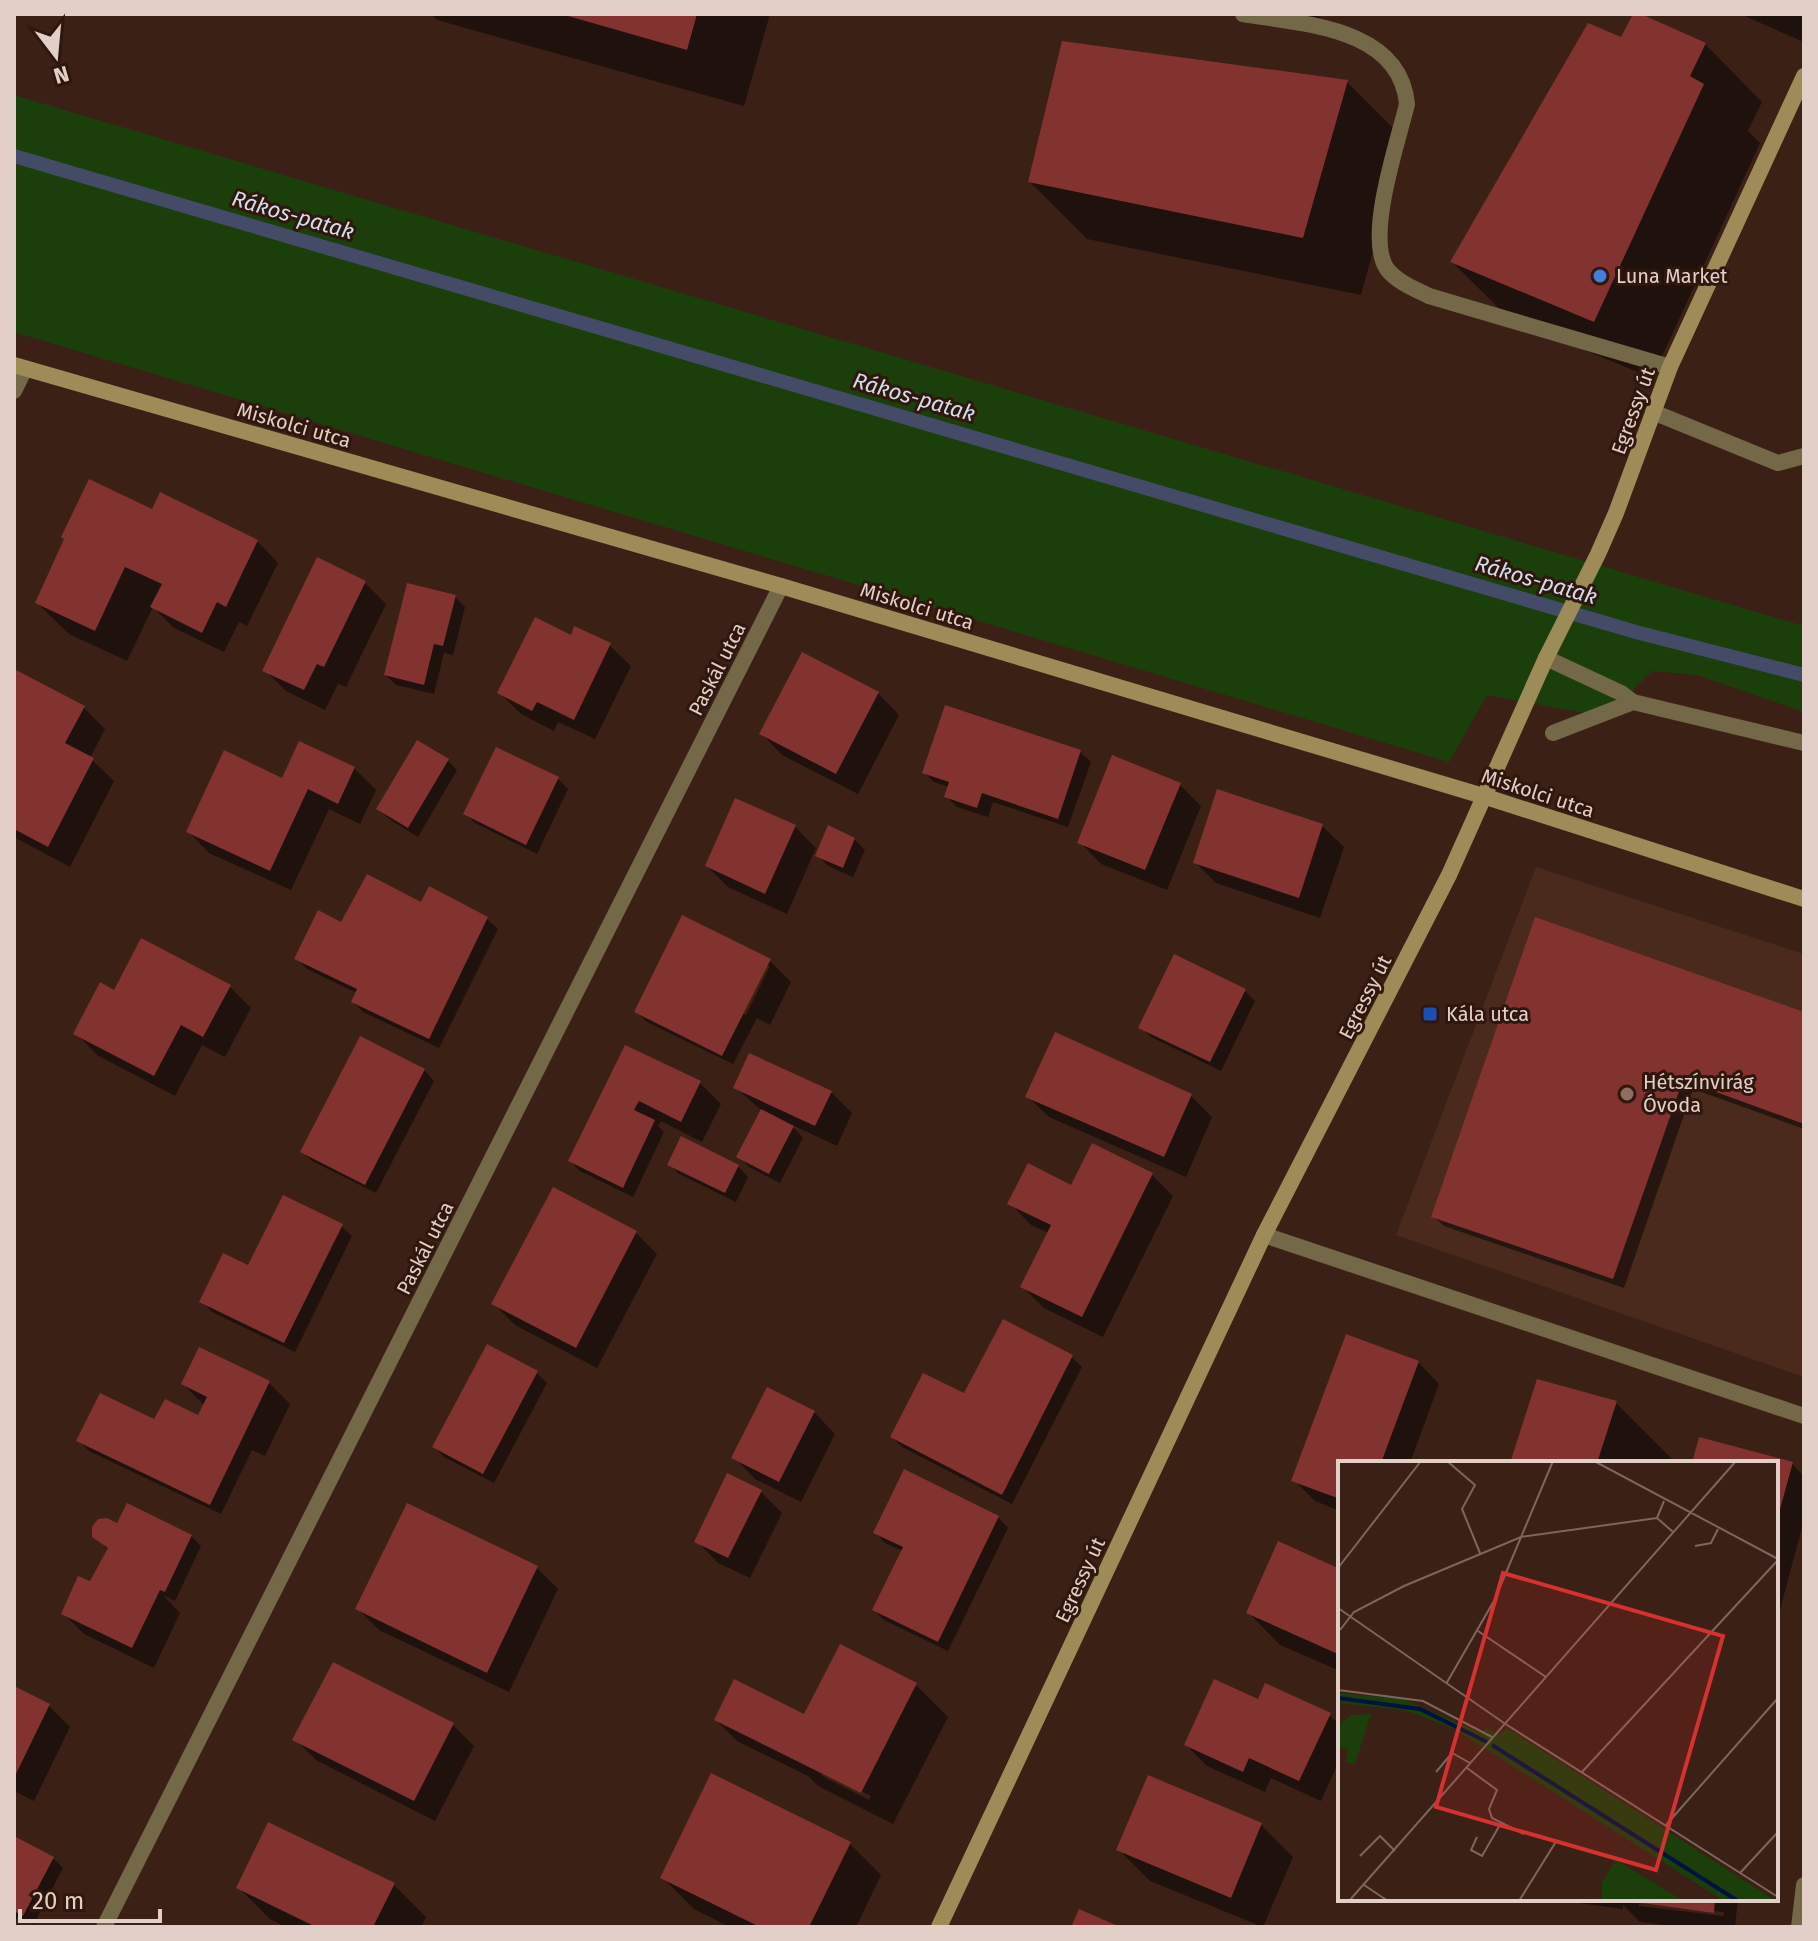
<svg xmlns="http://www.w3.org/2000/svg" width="1818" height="1941" viewBox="0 0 1818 1941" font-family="'Fira Sans',sans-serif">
<rect width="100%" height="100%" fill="#3b2016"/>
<path fill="#4a2a1d" d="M 1536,867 L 1804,954 L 1804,1377 L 1396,1235 Z"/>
<path fill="#1b3f0b" d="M 14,95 L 1804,626 L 1804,712 L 1697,675 L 1652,671 L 1606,717 L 1487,695 L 1449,762 L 14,332 Z"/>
<path fill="#0007" fill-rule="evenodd" d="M 431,14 L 770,14 L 744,106 L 437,20 Z
M 1254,14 L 1320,14 L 1317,29 Z
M 1635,14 L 1705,44 L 1762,102 L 1748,131 L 1760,143 L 1652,378 L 1510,319 L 1452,262 L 1622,40 Z
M 1740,14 L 1804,14 L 1804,42 Z
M 1347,82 L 1404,139 L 1361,295 L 1087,239 L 1030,182 Z
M 153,511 L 257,541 L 278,563 L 247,626 L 239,622 L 224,652 L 174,628 L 153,607 L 127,661 L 69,634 L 37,603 Z
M 365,583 L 386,604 L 346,687 L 338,684 L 325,710 L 286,691 L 265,670 Z
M 455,597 L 465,607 L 453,655 L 444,653 L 434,694 L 396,685 L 386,675 Z
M 609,645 L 631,666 L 595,739 L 558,722 L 554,731 L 521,714 L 500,693 Z
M 14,671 L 84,708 L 105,729 L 90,758 L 114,781 L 70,867 L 14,837 Z
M 878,693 L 899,715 L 858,794 L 782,755 L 761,733 Z
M 946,707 L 1080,752 L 1091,762 L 1068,827 L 993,802 L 988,817 L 957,807 L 946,796 L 949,787 L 934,782 L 924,772 Z
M 447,760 L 457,770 L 418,837 L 389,819 L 378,809 Z
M 354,768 L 376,790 L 360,824 L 329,809 L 291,890 L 209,853 L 188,831 L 283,781 Z
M 558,779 L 568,789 L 537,854 L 475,823 L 465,813 Z
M 1179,784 L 1201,806 L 1167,890 L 1101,864 L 1080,842 Z
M 1322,826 L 1344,847 L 1320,918 L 1216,883 L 1195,862 Z
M 795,827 L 816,848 L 787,914 L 728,887 L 707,866 Z
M 854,839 L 865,850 L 853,877 L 828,866 L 818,855 Z
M 430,889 L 487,919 L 498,929 L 439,1048 L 363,1012 L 353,1002 L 357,993 L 307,969 L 297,959 L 342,925 L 422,904 Z
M 770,961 L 791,982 L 770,1025 L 757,1018 L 733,1064 L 647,1022 L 637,1012 ZM 766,966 L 770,966 L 746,1015 L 742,1013 Z
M 230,987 L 251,1008 L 225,1057 L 202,1045 L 175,1096 L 97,1055 L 76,1033 L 115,992 Z
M 1245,991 L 1255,1001 L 1221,1071 L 1151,1037 L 1141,1027 Z
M 1804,1014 L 1804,1129 L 1693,1089 L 1624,1288 L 1444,1226 L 1433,1216 Z
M 626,1047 L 700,1083 L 721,1104 L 702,1142 L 661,1121 L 658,1126 L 664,1132 L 633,1197 L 580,1171 L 570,1161 Z
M 424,1070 L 434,1081 L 376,1193 L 312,1161 L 302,1151 Z
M 736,1088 L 831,1092 L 852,1113 L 837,1146 L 790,1124 L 803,1138 L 780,1183 L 749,1167 L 739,1156 L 762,1111 Z
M 1027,1096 L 1191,1096 L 1212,1117 L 1186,1177 L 1049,1117 Z
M 1093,1146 L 1152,1175 L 1173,1196 L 1103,1337 L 1044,1308 L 1022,1286 L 1049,1233 L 1031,1225 L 1010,1203 L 1072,1187 Z
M 669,1164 L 738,1166 L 748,1177 L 736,1202 L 679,1174 Z
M 554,1189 L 636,1233 L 657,1254 L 597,1368 L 515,1325 L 494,1304 Z
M 341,1226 L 352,1236 L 295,1352 L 212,1312 L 202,1301 L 249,1267 Z
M 1004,1322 L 1072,1357 L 1082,1367 L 1012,1504 L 902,1447 L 892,1437 L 965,1396 Z
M 487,1347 L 537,1373 L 547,1383 L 494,1483 L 444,1457 L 434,1447 Z
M 1418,1362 L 1439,1384 L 1410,1463 L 1340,1463 L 1340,1511 L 1315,1501 L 1294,1480 Z
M 269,1383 L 290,1404 L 265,1456 L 252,1450 L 221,1514 L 89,1451 L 79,1441 L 155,1422 L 199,1418 L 205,1406 L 183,1384 Z
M 1616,1403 L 1673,1460 L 1672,1463 L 1512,1463 Z
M 814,1412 L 835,1434 L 801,1502 L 755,1479 L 734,1457 Z
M 1700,1439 L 1792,1464 L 1804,1476 L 1804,1520 L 1776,1625 L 1776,1463 L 1694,1463 Z
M 761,1492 L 782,1513 L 750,1578 L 718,1563 L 697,1541 Z
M 408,1506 L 537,1568 L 558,1589 L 509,1692 L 379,1630 L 358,1609 Z
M 998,1517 L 1008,1528 L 948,1651 L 884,1620 L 874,1610 L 903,1551 L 885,1543 L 875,1532 Z
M 118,1526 L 191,1536 L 201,1546 L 175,1601 L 163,1595 L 180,1613 L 154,1668 L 84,1634 L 63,1613 L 91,1584 L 109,1550 L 94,1536 Z
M 1340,1571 L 1340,1671 L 1280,1645 L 1249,1613 Z
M 916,1685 L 948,1717 L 893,1824 L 818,1786 L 808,1776 L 737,1741 L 716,1720 L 803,1716 ZM 822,1771 L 871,1796 L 869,1800 L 822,1776 Z
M 14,1689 L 49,1706 L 70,1727 L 34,1801 L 14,1791 Z
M 1259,1702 L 1329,1715 L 1340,1725 L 1340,1759 L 1321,1801 L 1271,1778 L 1265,1792 L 1207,1766 L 1186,1745 Z
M 453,1725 L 474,1746 L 435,1821 L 316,1760 L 295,1739 Z
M 1149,1778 L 1261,1825 L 1293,1857 L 1263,1927 L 1150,1881 L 1118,1849 Z
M 14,1838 L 53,1858 L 63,1868 L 34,1924 L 18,1916 L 14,1923 Z
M 849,1843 L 881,1875 L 856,1927 L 730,1927 L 694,1909 L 662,1877 Z
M 394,1885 L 426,1917 L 421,1927 L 286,1927 L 270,1919 L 238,1887 Z
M 1550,1899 L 1738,1899 L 1735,1927 L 1682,1927 L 1640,1922 L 1623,1905 L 1623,1909 ZM 1639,1902 L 1724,1912 L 1723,1916 L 1639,1906 Z"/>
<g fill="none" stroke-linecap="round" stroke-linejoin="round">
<path stroke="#444b67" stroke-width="14" d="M 14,156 L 1636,632 L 1804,675"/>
</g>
<path fill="#823330" d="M 561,14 L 697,14 L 687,50 Z
M 1633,14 L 1641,14 L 1706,43 L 1690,76 L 1704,84 L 1594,322 L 1450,262 L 1588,23 L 1621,37 Z
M 1062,41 L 1348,80 L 1303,238 L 1028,182 Z
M 89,479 L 152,509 L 160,492 L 258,540 L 226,607 L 217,602 L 202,633 L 150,607 L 162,584 L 125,567 L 95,631 L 35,603 L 64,539 L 61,537 Z
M 317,557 L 366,581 L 324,667 L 317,664 L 304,690 L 262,671 Z
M 407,583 L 456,595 L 443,646 L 434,644 L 424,685 L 384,675 Z
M 535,617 L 571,635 L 574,626 L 611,643 L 574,720 L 537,702 L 532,711 L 497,693 Z
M 802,652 L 879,692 L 836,774 L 759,734 Z
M 14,669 L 85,706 L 65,743 L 94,758 L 48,847 L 14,829 Z
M 945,705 L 1081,750 L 1058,819 L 982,793 L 977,808 L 944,797 L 949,782 L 922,773 Z
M 417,740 L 449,759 L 408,828 L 376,809 Z
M 299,741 L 355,767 L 338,804 L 308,789 L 270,871 L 186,832 L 224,750 L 282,778 Z
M 496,747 L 559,777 L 526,845 L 463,814 Z
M 1112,755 L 1181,783 L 1145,870 L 1077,843 Z
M 1217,789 L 1323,824 L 1299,898 L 1193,863 Z
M 735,798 L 796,825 L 765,894 L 705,866 Z
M 828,825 L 855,838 L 843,868 L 815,856 Z
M 367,874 L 421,902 L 429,886 L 488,917 L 429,1039 L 351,1002 L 357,989 L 294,959 L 318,910 L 341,922 Z
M 682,915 L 771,959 L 722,1056 L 634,1012 Z
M 1535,917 L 1804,1012 L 1804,1124 L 1683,1080 L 1613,1279 L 1431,1217 Z
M 141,938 L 231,985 L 203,1037 L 181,1025 L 154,1076 L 73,1034 L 100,982 L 114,990 Z
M 1174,954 L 1246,989 L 1210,1062 L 1138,1028 Z
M 1055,1032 L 1192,1094 L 1164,1157 L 1025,1097 Z
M 360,1036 L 425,1069 L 365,1185 L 300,1152 Z
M 625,1045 L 701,1081 L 681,1122 L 639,1101 L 634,1110 L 655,1120 L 623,1188 L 568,1161 Z
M 749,1053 L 832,1091 L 815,1126 L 733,1088 Z
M 761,1109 L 794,1126 L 769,1174 L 736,1157 Z
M 681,1136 L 739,1165 L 725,1193 L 667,1165 Z
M 1092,1143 L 1153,1173 L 1082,1317 L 1020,1287 L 1051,1225 L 1007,1204 L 1028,1163 L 1071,1185 Z
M 553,1187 L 637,1231 L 576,1348 L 491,1304 Z
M 283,1195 L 343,1224 L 284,1343 L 199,1302 L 223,1253 L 248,1265 Z
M 1003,1319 L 1073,1355 L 1002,1495 L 890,1437 L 923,1373 L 964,1393 Z
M 1346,1334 L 1419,1361 L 1381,1463 L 1340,1463 L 1340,1499 L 1291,1481 Z
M 487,1344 L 538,1371 L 483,1474 L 432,1447 Z
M 199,1347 L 270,1381 L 210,1505 L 76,1441 L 100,1393 L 154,1419 L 165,1399 L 198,1415 L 207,1397 L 181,1384 Z
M 1537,1379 L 1617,1401 L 1597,1463 L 1510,1463 Z
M 767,1387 L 815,1411 L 779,1482 L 731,1458 Z
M 1699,1437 L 1793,1462 L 1777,1520 L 1776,1463 L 1692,1463 Z
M 904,1469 L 999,1516 L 938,1642 L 872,1610 L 903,1547 L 873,1533 Z
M 727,1473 L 762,1490 L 728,1558 L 694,1542 Z
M 127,1503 L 192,1535 L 165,1592 L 160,1590 L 132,1648 L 61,1614 L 78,1576 L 90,1581 L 108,1548 L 92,1537 L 92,1527 L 98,1519 L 107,1518 L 117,1523 Z
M 407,1503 L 538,1566 L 487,1673 L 355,1609 Z
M 1278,1541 L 1340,1569 L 1340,1655 L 1246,1613 Z
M 840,1644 L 917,1683 L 861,1793 L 714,1720 L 734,1679 L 804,1714 Z
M 333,1662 L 454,1723 L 414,1801 L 292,1740 Z
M 1214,1679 L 1258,1699 L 1265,1683 L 1331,1713 L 1299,1781 L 1249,1758 L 1243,1772 L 1184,1745 Z
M 14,1686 L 50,1704 L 14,1778 Z
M 711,1773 L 851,1842 L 809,1927 L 760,1927 L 660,1878 Z
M 1148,1775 L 1262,1823 L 1231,1898 L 1116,1850 Z
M 268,1822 L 395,1883 L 373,1927 L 316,1927 L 236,1888 Z
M 14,1836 L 54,1857 L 23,1916 L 14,1911 Z
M 1614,1899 L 1715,1899 L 1714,1913 Z
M 1079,1909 L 1120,1927 L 1071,1927 Z"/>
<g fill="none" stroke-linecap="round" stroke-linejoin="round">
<path stroke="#736848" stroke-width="16" d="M 1243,14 C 1302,24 1400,27 1407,104 C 1398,142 1365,237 1387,269 C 1397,282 1415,289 1429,296 L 1670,367
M 1653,412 L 1778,463 L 1804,456"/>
<path stroke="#736848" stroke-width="16" d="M 14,391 L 25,369
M 1546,658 L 1621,693 L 1633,702 L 1804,743
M 1553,733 L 1633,702
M 1264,1235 L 1804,1416
M 104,1927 L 781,586
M 1799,1927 L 1804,1885"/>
<path stroke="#9d8c57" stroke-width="16" d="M 14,365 L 781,586 L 1483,796 L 1804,899
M 939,1927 L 1264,1235 L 1449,875 L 1546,658 L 1598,554 L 1616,513 L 1670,367 L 1804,76"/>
</g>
<circle fill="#3f7fe0" stroke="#30170c" stroke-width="3" cx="1600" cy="276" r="8"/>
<rect fill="#1a4fb4" stroke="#30170c" stroke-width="3" x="1422" y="1006" width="16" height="16" rx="4"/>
<circle fill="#8d6e63" stroke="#30170c" stroke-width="3" cx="1627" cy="1094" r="8"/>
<g text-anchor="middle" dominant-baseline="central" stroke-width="6" stroke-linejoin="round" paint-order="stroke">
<g font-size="20" fill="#e1cfc8" stroke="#30170c" text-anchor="start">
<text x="1616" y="276">Luna Market</text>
<text x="1446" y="1014">Kála utca</text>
<text x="1643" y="1082">Hétszínvirág<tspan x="1643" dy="23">Óvoda</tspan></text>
</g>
<g font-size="20" fill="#e1cfc8" stroke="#30170c">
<text transform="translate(1633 411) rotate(-70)">Egressy út</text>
<text transform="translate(294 425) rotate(16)">Miskolci utca</text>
<text transform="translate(917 606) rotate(17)">Miskolci utca</text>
<text transform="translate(717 669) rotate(-63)">Paskál utca</text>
<text transform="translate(1538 793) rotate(18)">Miskolci utca</text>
<text transform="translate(1365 997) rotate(-63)">Egressy út</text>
<text transform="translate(425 1248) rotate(-63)">Paskál utca</text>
<text transform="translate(1080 1580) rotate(-65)">Egressy út</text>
</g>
<g font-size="22" font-style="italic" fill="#d1ddef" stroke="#30170c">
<text transform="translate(293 215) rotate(16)">Rákos-patak</text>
<text transform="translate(914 397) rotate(16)">Rákos-patak</text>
<text transform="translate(1536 580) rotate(16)">Rákos-patak</text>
</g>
</g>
<g transform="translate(1338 1461)">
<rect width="440" height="440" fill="#3b2016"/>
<path d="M 0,232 L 65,238 L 141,271 L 149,267 L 162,274 L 169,267 L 438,440 L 386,440 L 115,267 L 66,249 L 0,242 ZM 33,253 L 17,303 L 8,301 L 10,288 L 0,286 L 0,265 L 13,254 ZM 278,399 L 339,436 L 345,440 L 264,440 L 264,421 Z" fill="#1b3f0b"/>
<path fill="none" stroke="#00133e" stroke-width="4" d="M 0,237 L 82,248 L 149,281M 154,284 L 400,440"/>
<path fill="none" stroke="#7d665d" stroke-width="2" d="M 109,0 L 137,24 L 124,48 L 142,92M 256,0 L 440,98M 326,40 L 319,57 L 335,71M 357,85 L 373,82 L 380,68M 0,107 L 83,0M 0,147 L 166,262 L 440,436M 2,169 L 16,151 L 66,125 L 183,76 L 319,57M 140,170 L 208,216M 108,223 L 157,138 L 215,0M 0,229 L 85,240 L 154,276M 129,307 L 159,329 L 151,348 L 154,357 L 186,373M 98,311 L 114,292 L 132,302M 244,311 L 440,99M 328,364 L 440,237M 139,376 L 133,389 L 144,395 L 163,362M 22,395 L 42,375 L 57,390M 402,412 L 440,371M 26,424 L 50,440M 11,440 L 398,0M 181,440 L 219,379"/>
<path fill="#d73030" fill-opacity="0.15" stroke="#d73030" stroke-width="4" d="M 165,112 L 385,175 L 318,409 L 98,346 Z"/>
<rect width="440" height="440" fill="none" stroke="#e1cfc8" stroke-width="4"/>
</g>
<rect width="1818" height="1941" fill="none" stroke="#e1cfc8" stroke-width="32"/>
<g transform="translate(56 56) rotate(164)" stroke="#30170c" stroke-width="6" paint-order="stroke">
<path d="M0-6L14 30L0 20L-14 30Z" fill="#e1cfc8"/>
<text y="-12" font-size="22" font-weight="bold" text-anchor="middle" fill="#e1cfc8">N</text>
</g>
<path d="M20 1909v12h140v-12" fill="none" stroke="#e1cfc8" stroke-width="4"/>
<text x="32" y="1909" font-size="24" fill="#e1cfc8" stroke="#30170c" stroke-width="6" paint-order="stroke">20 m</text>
</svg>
